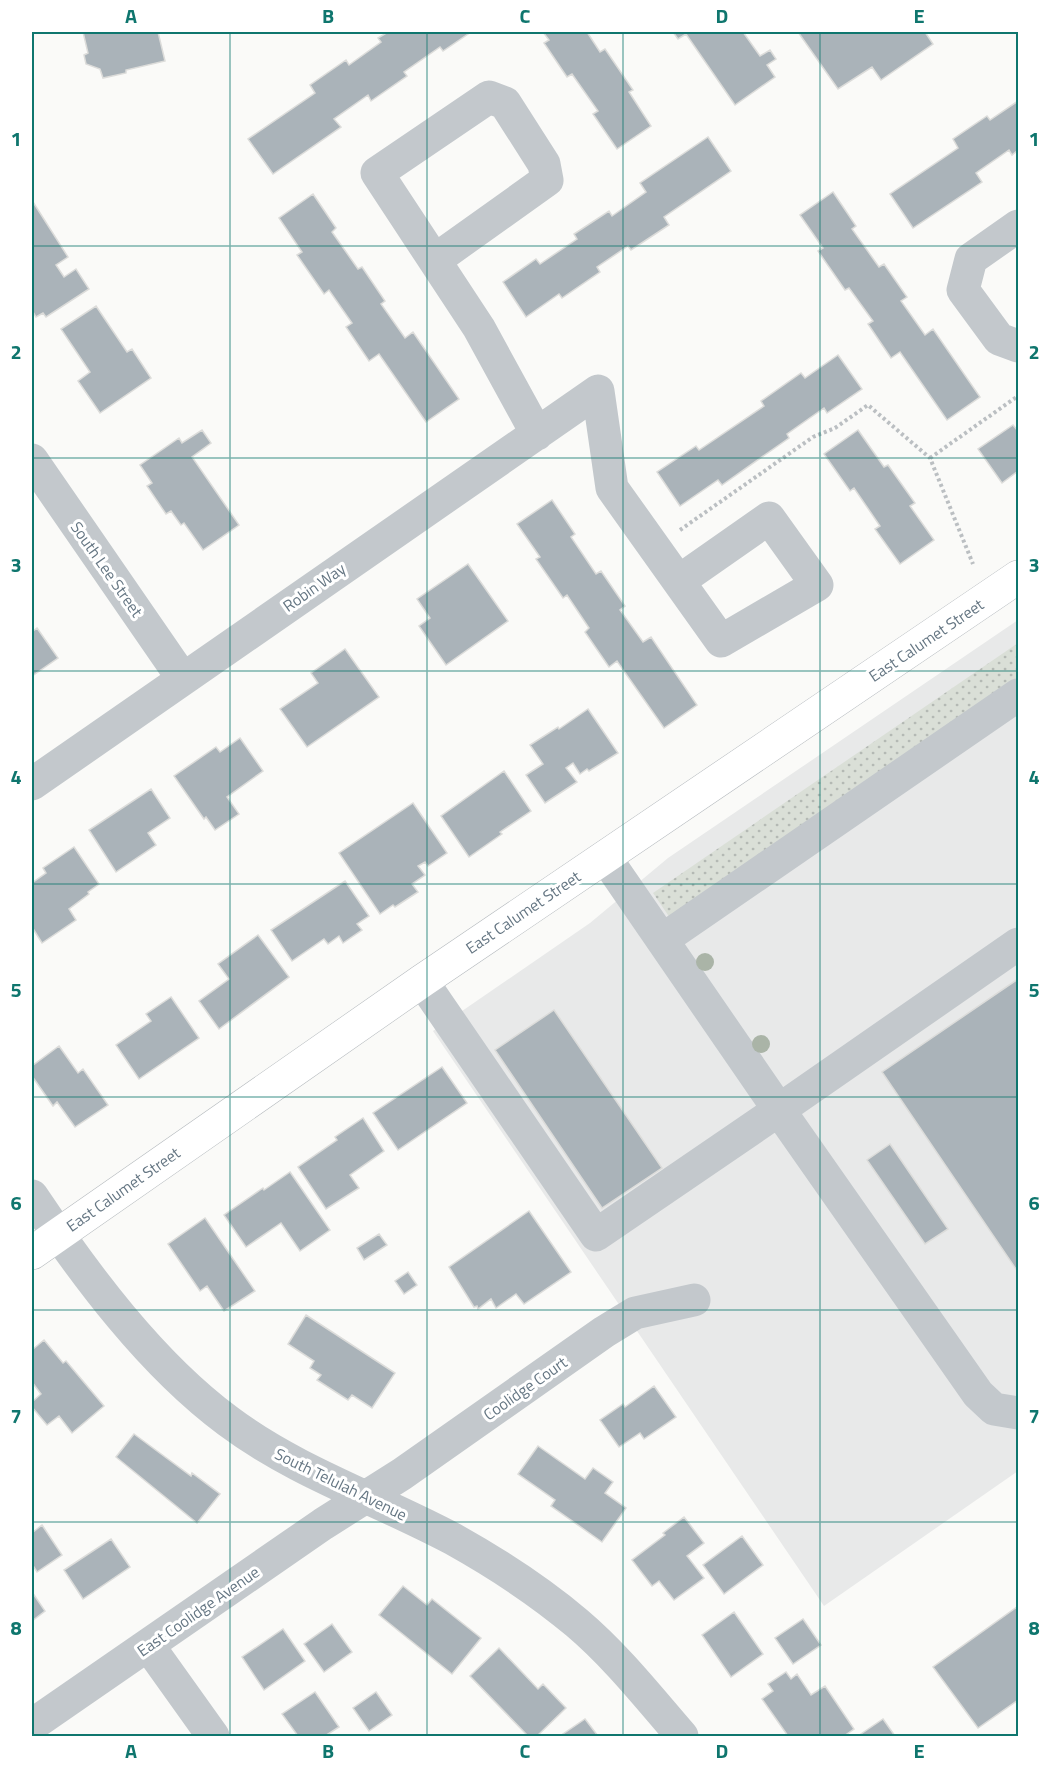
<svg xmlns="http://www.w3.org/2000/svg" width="1050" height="1768" viewBox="0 0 1050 1768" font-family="'Titillium Web',sans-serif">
<defs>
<pattern id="grass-dots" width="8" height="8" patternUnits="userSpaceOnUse" patternTransform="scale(1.5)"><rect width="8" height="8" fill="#dadfd7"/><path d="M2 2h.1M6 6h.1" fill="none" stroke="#b4b9b4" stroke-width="1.8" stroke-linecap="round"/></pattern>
</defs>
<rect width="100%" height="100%" fill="#fafaf8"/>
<path fill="#e8e9e9" d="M 1018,620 L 1018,1471 L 824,1606 L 433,1031 L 590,923 L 668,858 Z"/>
<path fill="url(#grass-dots)" d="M 1018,643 L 1018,680 L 670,918 L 653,893 Z"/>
<path fill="#aab3b9" stroke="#dcdcda" stroke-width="1.5" d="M 83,32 L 158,32 L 165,61 L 126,70 L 126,73 L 103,78 L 100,69 L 86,64 L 84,55 L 88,53 Z
M 388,32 L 471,32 L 443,51 L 440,47 L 404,72 L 407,76 L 371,101 L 368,95 L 334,119 L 341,127 L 273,174 L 248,139 L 315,93 L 310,85 L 346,60 L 349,65 L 381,42 L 378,38 Z
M 543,32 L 587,32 L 600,52 L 605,49 L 633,90 L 629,92 L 651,126 L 617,149 L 593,114 L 598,111 L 572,74 L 567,77 L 544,43 L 549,40 Z
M 673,32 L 743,32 L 760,56 L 770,50 L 776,59 L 767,65 L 775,77 L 735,105 L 686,34 L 678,39 Z
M 798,32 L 925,32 L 933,44 L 881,80 L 872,67 L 838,89 Z
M 1018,101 L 1018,150 L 1012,155 L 1009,150 L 976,173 L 982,182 L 913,228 L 890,194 L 958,148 L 953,139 L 987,116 L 990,120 Z
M 708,137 L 731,171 L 664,217 L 669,225 L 631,250 L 628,246 L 597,267 L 600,272 L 562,298 L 559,294 L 526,317 L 503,282 L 536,259 L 540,264 L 577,239 L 574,234 L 609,211 L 612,216 L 646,192 L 640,183 Z
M 833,192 L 856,226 L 852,229 L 879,267 L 884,264 L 907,297 L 901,301 L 925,335 L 933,329 L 980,397 L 947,420 L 900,352 L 891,358 L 868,324 L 873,321 L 849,288 L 845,290 L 818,251 L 823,248 L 800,215 Z
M 313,194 L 336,228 L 332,232 L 358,269 L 362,267 L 385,301 L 381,304 L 405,338 L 413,332 L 459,399 L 426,422 L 379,354 L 369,361 L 346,327 L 352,323 L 329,290 L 324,294 L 297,255 L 302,252 L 279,218 Z
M 33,202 L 68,257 L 56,265 L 64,277 L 76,269 L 89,289 L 46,317 L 43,313 L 36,317 L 32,310 Z
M 96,306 L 127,352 L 132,349 L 151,378 L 100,413 L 78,381 L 90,372 L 61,329 Z
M 838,355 L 862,389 L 827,413 L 824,408 L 787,434 L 789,438 L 722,485 L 718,480 L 680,506 L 657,472 L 696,446 L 699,450 L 764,406 L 761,401 L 801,373 L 805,378 Z
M 1013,425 L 1017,430 L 1018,429 L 1018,471 L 1002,483 L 978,449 Z
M 202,430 L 211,443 L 192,457 L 239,525 L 203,550 L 184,523 L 181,525 L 171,511 L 166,514 L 147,486 L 152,483 L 140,465 L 179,438 L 182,443 Z
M 858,430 L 884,467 L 888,465 L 915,503 L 910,506 L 934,540 L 900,564 L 875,529 L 880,526 L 854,488 L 850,491 L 824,454 Z
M 552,500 L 575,534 L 571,537 L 596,574 L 601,571 L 625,606 L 620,610 L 643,642 L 651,637 L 697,705 L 664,728 L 617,661 L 609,667 L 585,632 L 589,628 L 567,595 L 563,598 L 536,559 L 540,557 L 517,524 Z
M 468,564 L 508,621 L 446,665 L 419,626 L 430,618 L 417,599 Z
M 37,628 L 58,658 L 32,676 L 32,632 Z
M 345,649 L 379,697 L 307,747 L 280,709 L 318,683 L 311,673 Z
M 588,709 L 618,753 L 589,771 L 587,769 L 580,774 L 573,763 L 566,768 L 577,782 L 545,803 L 526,775 L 543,764 L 530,745 L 558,727 L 559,729 Z
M 240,738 L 263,771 L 227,797 L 239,814 L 215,830 L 206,817 L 204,819 L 174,776 L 216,747 L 220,752 Z
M 504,771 L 531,811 L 500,832 L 502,834 L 469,857 L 441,816 Z
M 151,789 L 170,818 L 148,833 L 156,845 L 116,872 L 89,830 Z
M 413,803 L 447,853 L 428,866 L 425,862 L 418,866 L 425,875 L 412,884 L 418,892 L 395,907 L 393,905 L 380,914 L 339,853 Z
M 74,847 L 99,884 L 88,892 L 89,894 L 69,909 L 76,920 L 42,943 L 32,927 L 32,883 L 46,873 L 43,868 Z
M 345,881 L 369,916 L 357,924 L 362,930 L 343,943 L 339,936 L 328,944 L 324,939 L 292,961 L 271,930 Z
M 258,935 L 289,977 L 219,1029 L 199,1001 L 229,979 L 218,964 Z
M 1018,979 L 1018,1272 L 882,1072 Z
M 171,997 L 199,1038 L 139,1079 L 116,1045 L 151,1021 L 146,1014 Z
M 554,1010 L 662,1168 L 602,1208 L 495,1050 Z
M 59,1046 L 78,1073 L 83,1069 L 108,1105 L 75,1127 L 57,1102 L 53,1106 L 32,1076 L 32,1066 Z
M 442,1067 L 467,1103 L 398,1150 L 373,1113 Z
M 363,1118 L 384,1151 L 350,1175 L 359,1188 L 326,1209 L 298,1167 L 337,1140 L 335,1137 Z
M 890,1144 L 948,1229 L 925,1244 L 867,1160 Z
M 290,1172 L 330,1230 L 300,1251 L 281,1223 L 246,1247 L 224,1215 L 263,1188 L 264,1190 Z
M 529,1211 L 571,1272 L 524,1304 L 516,1294 L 496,1308 L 491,1299 L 478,1309 L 477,1306 L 474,1307 L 449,1267 Z
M 205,1218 L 255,1291 L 224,1311 L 207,1286 L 200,1291 L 168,1244 Z
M 379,1234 L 387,1245 L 364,1260 L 357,1248 Z
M 408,1272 L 417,1285 L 404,1294 L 395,1281 Z
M 306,1315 L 395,1373 L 372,1408 L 352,1395 L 348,1400 L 317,1380 L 321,1375 L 310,1368 L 314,1361 L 288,1344 Z
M 44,1340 L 63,1363 L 66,1361 L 104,1406 L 72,1433 L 59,1416 L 47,1425 L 32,1407 L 32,1402 L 41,1394 L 32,1382 L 32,1350 Z
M 654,1386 L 676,1417 L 644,1439 L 640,1433 L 619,1447 L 600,1420 L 623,1404 L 625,1407 Z
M 134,1434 L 191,1476 L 192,1473 L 220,1494 L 197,1523 L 116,1457 Z
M 538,1446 L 585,1479 L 593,1468 L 613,1482 L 605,1493 L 626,1508 L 602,1542 L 551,1506 L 555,1500 L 518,1474 Z
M 684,1517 L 704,1543 L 687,1556 L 704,1578 L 674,1600 L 659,1581 L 652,1586 L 632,1560 L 665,1535 L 663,1533 Z
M 42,1525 L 62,1555 L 37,1572 L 32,1564 L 32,1533 Z
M 742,1536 L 763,1565 L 724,1594 L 703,1565 Z
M 111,1539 L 130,1567 L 83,1599 L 64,1570 Z
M 403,1586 L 427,1605 L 432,1599 L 481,1638 L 452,1674 L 379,1615 Z
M 32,1592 L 45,1611 L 32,1621 Z
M 1017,1607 L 1018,1700 L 978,1728 L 933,1667 Z
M 734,1612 L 763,1654 L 731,1677 L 702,1635 Z
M 803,1619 L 821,1645 L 793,1664 L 775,1638 Z
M 332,1624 L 352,1652 L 324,1672 L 304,1644 Z
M 283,1629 L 305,1661 L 264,1690 L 242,1657 Z
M 499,1648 L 538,1689 L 543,1684 L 566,1708 L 537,1736 L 528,1736 L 470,1676 Z
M 786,1672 L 791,1679 L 797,1674 L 811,1695 L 825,1686 L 854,1729 L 844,1736 L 788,1736 L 762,1699 L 773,1691 L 768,1684 Z
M 315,1692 L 339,1727 L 325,1736 L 298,1736 L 282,1714 Z
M 376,1692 L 392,1715 L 369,1731 L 353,1708 Z
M 585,1719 L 598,1736 L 560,1736 Z
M 883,1719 L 895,1736 L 858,1736 Z"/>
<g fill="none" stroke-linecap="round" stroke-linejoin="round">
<defs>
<path id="major" d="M 32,1253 L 422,981 L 1018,577"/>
</defs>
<use href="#major" stroke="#b5babe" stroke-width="34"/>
<path stroke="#bbbfc2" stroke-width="4" stroke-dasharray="3 3" stroke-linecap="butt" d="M 930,458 L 1018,396
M 680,530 L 813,437 L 835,428 L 868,405 L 930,458 L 973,564"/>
<path stroke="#c3c8cc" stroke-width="33" d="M 1018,226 L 971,259 L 963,290 L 999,339 L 1018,346
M 435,260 L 547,180 L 544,164 L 505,103 L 489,97 L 377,173 L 479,328 L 537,434
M 32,460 L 183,679
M 32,784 L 598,391 L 612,488 L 721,641 L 817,585 L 769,518 L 679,581
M 662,940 L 1018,695
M 1018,944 L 779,1110 L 978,1394 L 994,1409 L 1018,1413
M 422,981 L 596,1235 L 779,1110 L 605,857
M 32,1196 C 85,1275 151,1364 228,1421 C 296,1472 378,1499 453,1539 C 496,1563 539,1591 577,1623 C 616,1656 649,1698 682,1736
M 148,1645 L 213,1736
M 32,1725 L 323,1524 L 402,1474 L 604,1332 L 635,1313 L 694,1300"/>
<use href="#major" stroke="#fff" stroke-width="33"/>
</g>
<g fill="#aab4a7">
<circle cx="705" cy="962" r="9"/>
<circle cx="761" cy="1044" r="9"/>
</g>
<path fill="none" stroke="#0f766e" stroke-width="1.5" stroke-opacity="0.55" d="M 230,32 L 230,1736M 427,32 L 427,1736M 623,32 L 623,1736M 820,32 L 820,1736M 32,246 L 1018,246M 32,458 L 1018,458M 32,671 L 1018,671M 32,884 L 1018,884M 32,1097 L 1018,1097M 32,1310 L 1018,1310M 32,1522 L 1018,1522"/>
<g text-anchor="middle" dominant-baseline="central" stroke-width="6" stroke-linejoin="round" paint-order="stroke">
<g font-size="16" fill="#657683" stroke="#fff">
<text transform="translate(107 569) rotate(55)">South Lee Street</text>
<text transform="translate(314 587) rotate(-35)">Robin Way</text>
<text transform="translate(926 640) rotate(-34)">East Calumet Street</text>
<text transform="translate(523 912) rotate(-34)">East Calumet Street</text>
<text transform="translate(123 1189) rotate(-35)">East Calumet Street</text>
<text transform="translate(525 1388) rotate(-35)">Coolidge Court</text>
<text transform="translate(341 1484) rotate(26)">South Telulah Avenue</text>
<text transform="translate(198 1611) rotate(-35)">East Coolidge Avenue</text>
</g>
</g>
<rect width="1050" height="1768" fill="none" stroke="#ffffff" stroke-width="66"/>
<rect x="33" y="33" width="984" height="1702" fill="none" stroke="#0f766e" stroke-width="2"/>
<g font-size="20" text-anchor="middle" font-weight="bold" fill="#0f766e">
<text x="131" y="23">A</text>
<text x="328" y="23">B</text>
<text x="525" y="23">C</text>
<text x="722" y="23">D</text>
<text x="919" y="23">E</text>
<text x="16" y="146">1</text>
<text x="1034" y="146">1</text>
<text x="16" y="359">2</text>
<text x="1034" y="359">2</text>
<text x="16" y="572">3</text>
<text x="1034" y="572">3</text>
<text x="16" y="784">4</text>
<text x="1034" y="784">4</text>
<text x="16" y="997">5</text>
<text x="1034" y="997">5</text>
<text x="16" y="1210">6</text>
<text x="1034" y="1210">6</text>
<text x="16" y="1423">7</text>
<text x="1034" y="1423">7</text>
<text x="16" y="1635">8</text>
<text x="1034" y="1635">8</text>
<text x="131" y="1758">A</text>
<text x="328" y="1758">B</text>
<text x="525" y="1758">C</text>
<text x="722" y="1758">D</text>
<text x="919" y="1758">E</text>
</g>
</svg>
